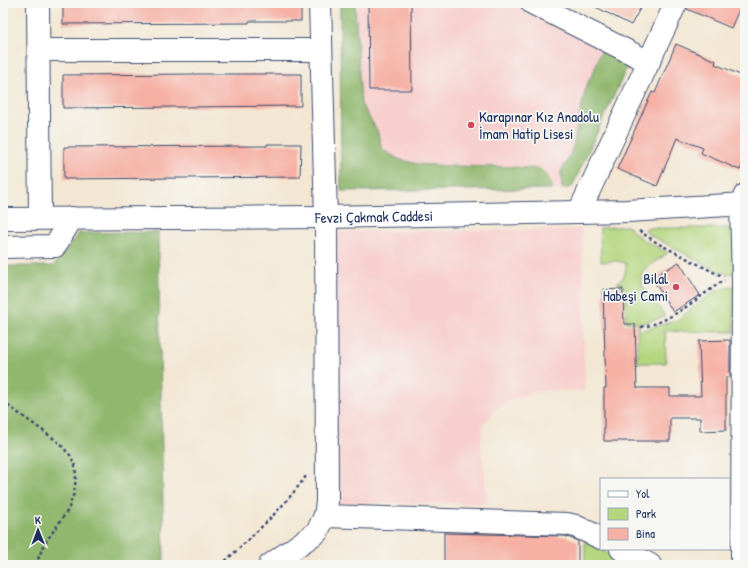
<svg xmlns="http://www.w3.org/2000/svg" width="748" height="568" viewBox="0 0 748 568" font-family="'Patrick Hand',sans-serif">
<rect width="100%" height="100%" fill="#f6f6f2"/>
<filter id="ink" filterUnits="userSpaceOnUse"><feTurbulence type="fractalNoise" baseFrequency=".025" numOctaves="2"/><feDisplacementMap in="SourceGraphic" scale="8" xChannelSelector="R" yChannelSelector="G"/><feConvolveMatrix kernelMatrix="1 2 1 2 8 2 1 2 1" color-interpolation-filters="sRGB"/></filter>
<filter id="wash" filterUnits="userSpaceOnUse"><feTurbulence type="fractalNoise" baseFrequency=".012" numOctaves="4" result="noise"/><feDisplacementMap in="SourceGraphic" scale="16" xChannelSelector="R" yChannelSelector="G"/><feGaussianBlur stdDeviation="0.9" result="paint"/><feColorMatrix in="noise" values="0 0 0 0 0 0 0 0 0 0 0 0 0 0 0 0 0 1.4 0 .05"/><feComposite in="paint" operator="in"/></filter>
<g filter="url(#wash)">
<rect width="100%" height="100%" fill="#f3e7d3"/>
<path fill="#f7d0ce" d="M 340,3 L 514,3 L 629,63 L 572,187 L 568,190 L 553,190 L 341,191 Z
M 582,229 L 585,391 L 546,390 L 528,394 L 511,400 L 496,409 L 483,425 L 481,444 L 488,503 L 337,504 L 332,232 Z"/>
<path fill="#b4d67e" stroke="#68826e" d="M 628,226 C 638,240 654,244 668,253 L 643,270 L 641,281 L 643,287 L 663,313 L 664,317 L 639,324 L 640,331 L 677,320 L 715,291 L 734,286 L 734,332 L 665,331 L 666,363 L 638,363 L 637,322 L 626,322 L 625,287 L 618,286 L 618,282 C 625,278 626,271 626,263 L 617,261 L 601,262 L 600,228 Z
M 649,228 L 734,228 L 735,273 L 727,274 L 721,273 L 648,234 L 645,229 Z
M 585,539 L 612,556 L 631,565 L 585,565 Z"/>
<path fill="#8fb76d" stroke="#557366" d="M 340,3 L 356,3 L 355,6 L 361,104 L 377,130 L 382,149 L 398,159 L 417,164 L 449,166 L 514,167 L 540,169 L 548,177 L 553,188 L 552,189 L 341,191 Z
M 603,49 L 629,63 L 572,187 L 562,189 L 561,171 L 567,161 L 573,147 L 586,86 L 594,71 L 599,56 Z
M 158,232 L 164,562 L 161,565 L 3,565 L 3,266 L 53,266 L 79,233 Z"/>
<g id="blocks">
<path fill="#f6b0a4" d="M 63,3 L 301,3 L 301,21 L 249,21 L 249,23 L 63,24 Z
M 368,3 L 411,3 L 412,90 L 369,90 Z
M 588,3 L 643,3 L 631,25 Z
M 688,3 L 742,3 L 731,28 L 687,9 Z
M 676,44 L 716,61 L 715,64 L 745,77 L 745,159 L 740,170 L 701,153 L 703,148 L 677,138 L 657,186 L 617,169 L 652,92 L 655,93 Z
M 198,74 L 301,74 L 301,106 L 63,108 L 63,75 Z
M 267,144 L 301,144 L 300,177 L 64,179 L 64,147 L 267,146 Z
M 679,262 L 700,295 L 673,312 L 652,278 Z
M 623,289 L 624,324 L 635,324 L 637,388 L 670,388 L 670,396 L 701,396 L 699,341 L 730,340 L 730,377 L 726,377 L 726,430 L 700,431 L 700,418 L 670,418 L 670,441 L 604,441 L 604,388 L 606,388 L 603,290 Z
M 444,533 L 565,536 L 578,541 L 578,565 L 444,565 Z"/>
</g>
</g>
<g filter="url(#ink)">
<use href="#blocks" fill-opacity="0" stroke="#3b4b70" stroke-width="1"/>
<g fill="none" stroke-linecap="round" stroke-linejoin="round">
<defs>
<g id="minor">
<path d="M 38,3 L 40,218"/>
<path d="M 532,3 L 649,62"/>
<path d="M 39,50 L 321,50"/>
<path d="M 579,212 L 676,3"/>
<path id="s1" d="M 3,219 L 326,217 L 627,211 L 745,204"/>
<path d="M 3,247 L 55,246 L 72,218"/>
<path d="M 325,516 L 567,524 L 575,526 L 601,538"/>
<path d="M 621,549 L 650,565"/>
<path d="M 270,565 L 317,532 L 325,516 L 327,502 L 326,217 L 320,3"/>
<path d="M 742,565 L 743,279 L 741,204 L 745,195"/>
</g>
</defs>
<use href="#minor" stroke="#3b4b70" stroke-width="24"/>
<path stroke="#3b4b70" stroke-width="2.5" stroke-dasharray="3 3" stroke-linecap="butt" d="M 639,231 L 659,244 L 717,274 L 724,276
M 641,327 C 669,324 701,295 724,280
M 3,402 L 57,441 L 70,455 L 75,465 L 76,477 L 74,493 L 68,510 L 43,546 L 36,565
M 221,565 C 251,537 282,510 306,476"/>
<use href="#minor" stroke="#fff" stroke-width="22"/>
</g>
</g>
<g fill="#d1495b" stroke="#f6f6f2" stroke-width="1.5">
<circle cx="471" cy="125" r="4"/>
<circle cx="676" cy="287" r="4"/>
</g>
<g text-anchor="middle" dominant-baseline="central" stroke-width="3.5" stroke-linejoin="round" paint-order="stroke">
<g font-size="15" fill="#1b2f5e" stroke="#f6f6f2" text-anchor="start">
<text x="479" y="116">Karapınar Kız Anadolu<tspan x="479" dy="17">İmam Hatip Lisesi</tspan></text>
<text x="668" y="278" text-anchor="end">Bilal<tspan x="668" dy="17">Habeşi Cami</tspan></text>
</g>
<g font-size="15" fill="#1b2f5e" stroke="#f6f6f2">
<text stroke="none"><textPath href="#s1" startOffset="371">Fevzi Çakmak Caddesi</textPath></text>
</g>
</g>
<rect width="748" height="568" fill="none" stroke="#f6f6f2" stroke-width="16"/>
<rect x="600" y="478" width="130" height="72" fill="#f6f6f2" stroke="#9ea6b7"/>
<rect x="608" y="491" width="20" height="6" fill="#ffffff" stroke="#9ea6b7"/>
<text x="636" y="498" font-size="12" fill="#1b2f5e">Yol</text>
<rect x="608" y="508" width="20" height="12" fill="#b4d67e" stroke="#9ea6b7"/>
<text x="636" y="518" font-size="12" fill="#1b2f5e">Park</text>
<rect x="608" y="528" width="20" height="12" fill="#f6b0a4" stroke="#9ea6b7"/>
<text x="636" y="538" font-size="12" fill="#1b2f5e">Bina</text>
<g transform="translate(38 530) rotate(359)" stroke="#f6f6f2" stroke-width="3" paint-order="stroke">
<path d="M0-3L7 15L0 10L-7 15Z" fill="#1b2f5e"/>
<text y="-6" font-size="11" font-weight="bold" text-anchor="middle" fill="#1b2f5e">K</text>
</g>
</svg>
